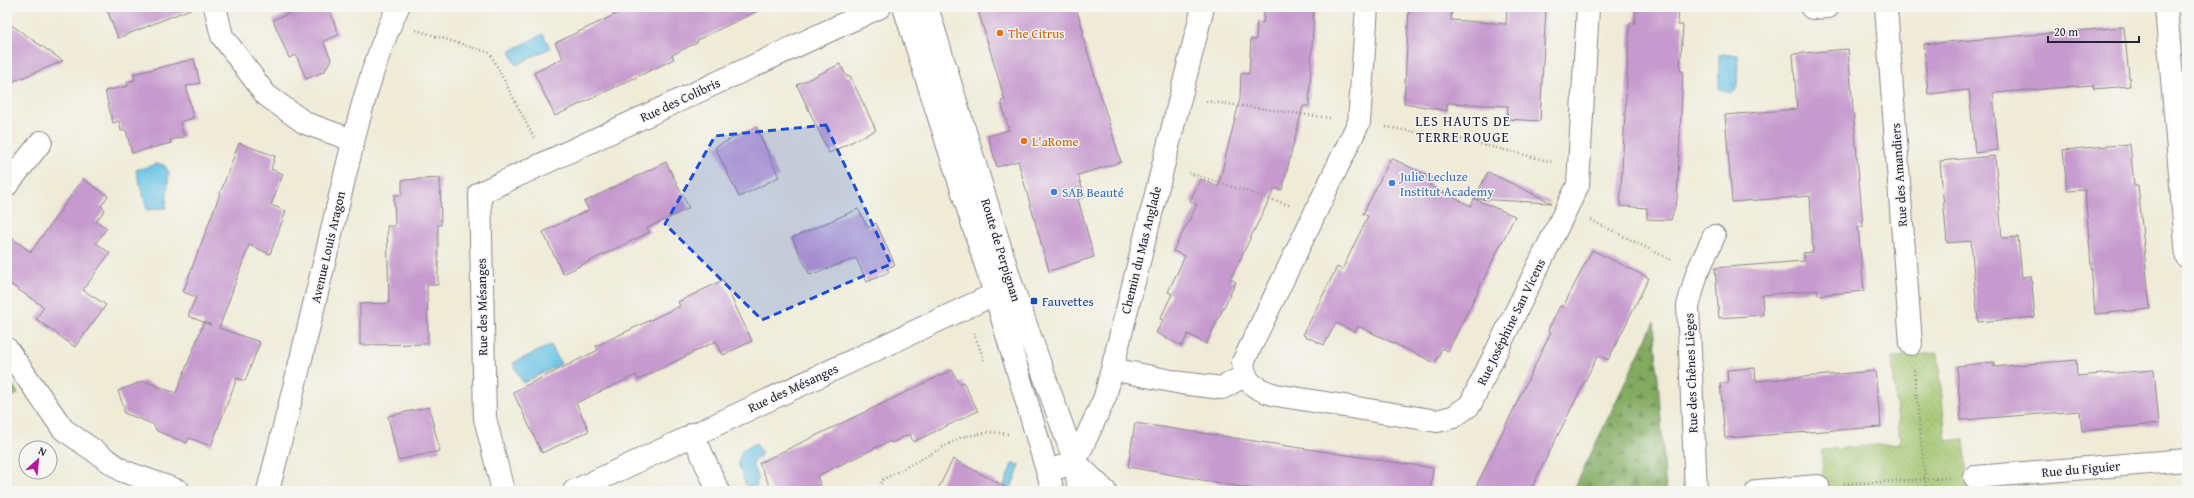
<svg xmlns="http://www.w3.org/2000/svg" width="2194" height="498" viewBox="0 0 2194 498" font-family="'Gentium Book Plus',serif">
<defs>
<pattern id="grass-dots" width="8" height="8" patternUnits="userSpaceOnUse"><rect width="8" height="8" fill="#a3c56e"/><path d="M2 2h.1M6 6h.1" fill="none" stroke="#8ca960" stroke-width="1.8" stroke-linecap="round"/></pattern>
<pattern id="forest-firs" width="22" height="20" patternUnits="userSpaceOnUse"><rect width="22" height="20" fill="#82aa61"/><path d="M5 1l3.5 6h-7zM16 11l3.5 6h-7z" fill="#6a8a51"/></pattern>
</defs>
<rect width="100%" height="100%" fill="#f6f6f2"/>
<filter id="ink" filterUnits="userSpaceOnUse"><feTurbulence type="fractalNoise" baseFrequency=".025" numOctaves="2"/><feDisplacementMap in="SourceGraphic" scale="8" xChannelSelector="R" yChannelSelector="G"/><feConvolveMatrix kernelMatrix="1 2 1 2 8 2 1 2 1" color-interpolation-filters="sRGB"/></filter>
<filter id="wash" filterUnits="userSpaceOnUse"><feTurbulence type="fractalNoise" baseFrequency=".012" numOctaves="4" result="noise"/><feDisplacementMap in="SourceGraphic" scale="16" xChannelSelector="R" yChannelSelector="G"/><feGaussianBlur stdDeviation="0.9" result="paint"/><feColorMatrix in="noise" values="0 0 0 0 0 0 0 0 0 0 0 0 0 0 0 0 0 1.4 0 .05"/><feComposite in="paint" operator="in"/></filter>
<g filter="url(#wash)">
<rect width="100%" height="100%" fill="#efebd7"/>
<path fill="url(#grass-dots)" stroke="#627454" d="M 1938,353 L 1946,441 L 1964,439 L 1968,491 L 1823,491 L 1822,450 L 1900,443 L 1892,357 Z
M 7,375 L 18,394 L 7,399 Z"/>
<path fill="url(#forest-firs)" stroke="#52664e" d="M 1654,322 L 1666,491 L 1573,491 Z"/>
<path fill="#67c2e5" stroke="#447290" d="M 543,34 L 550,48 L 516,65 L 510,51 Z
M 1719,54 L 1738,55 L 1737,89 C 1730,98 1725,89 1719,89 Z
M 157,164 L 164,165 L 169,172 L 166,208 L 147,210 L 136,170 Z
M 551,345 L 561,364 L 523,383 L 513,363 Z
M 756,443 L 762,454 L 753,462 L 753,467 L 759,480 L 756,481 L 757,485 L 753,489 L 751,485 L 746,486 L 738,463 L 742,451 Z
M 1012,464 L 1020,465 L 1010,491 L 1002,491 Z"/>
<g id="blocks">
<path fill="#c69ace" d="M 106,7 L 193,7 L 193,8 L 118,38 Z
M 304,7 L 328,7 L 339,35 L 323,41 L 331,59 L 325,71 L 306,79 L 296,55 L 289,58 L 273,20 Z
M 631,7 L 766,7 L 697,40 L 698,42 L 672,55 L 674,59 L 555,116 L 534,73 L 563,58 L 555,43 Z
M 977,7 L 1076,7 L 1084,34 L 1082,34 L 1121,162 L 1078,175 L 1085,197 L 1078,199 L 1094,257 L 1049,271 L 1018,161 L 997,167 L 988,136 L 1009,130 L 1001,101 L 1005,100 Z
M 1264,7 L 1314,7 L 1309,106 L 1303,106 L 1282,190 L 1275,188 L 1243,253 L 1230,279 L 1236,282 L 1206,344 L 1188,334 L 1182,346 L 1156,333 L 1163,320 L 1160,319 L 1172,294 L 1168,292 L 1185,256 L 1173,251 L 1197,205 L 1190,201 L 1201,179 L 1218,187 L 1240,99 L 1241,73 L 1249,74 L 1251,39 L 1256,40 L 1257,22 L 1263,23 Z
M 1409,7 L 1452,7 L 1451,20 L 1506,24 L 1507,7 L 1546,7 L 1540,121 L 1507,119 L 1508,106 L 1447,103 L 1447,111 L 1404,103 Z
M 1635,7 L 1679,7 L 1678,25 L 1683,25 L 1680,71 L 1683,71 L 1677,200 L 1671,220 L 1647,219 L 1647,208 L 1620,206 L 1630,23 L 1635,23 Z
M 7,22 L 63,61 L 7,84 Z
M 2124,27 L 2130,86 L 2094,89 L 2093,85 L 1993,93 L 1998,150 L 1975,153 L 1969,90 L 1928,94 L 1924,44 Z
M 1848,49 L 1863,227 L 1858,227 L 1864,291 L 1818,295 L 1818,290 L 1762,295 L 1763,315 L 1719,318 L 1715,268 L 1804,261 L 1803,253 L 1813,252 L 1810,196 L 1732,202 L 1725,115 L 1797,109 L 1793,54 Z
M 194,59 L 200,83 L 186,86 L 193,118 L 180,122 L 184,137 L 170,140 L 171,143 L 132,153 L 126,130 L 121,131 L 119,121 L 113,123 L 105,91 L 128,86 L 127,82 L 135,80 L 133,74 Z
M 840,64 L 847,77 L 850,76 L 876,130 L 829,153 L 797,85 Z
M 756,127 L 779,177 L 739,197 L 715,147 Z
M 239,143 L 275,156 L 271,169 L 283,174 L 271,205 L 286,211 L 270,254 L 249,245 L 219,328 L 260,342 L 245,381 L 237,378 L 211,446 L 189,438 L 187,443 L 157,431 L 153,424 L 124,413 L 124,408 L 118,391 L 143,381 L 176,393 L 204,322 L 211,325 L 188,316 L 196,297 L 183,292 Z
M 2130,144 L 2134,185 L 2138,185 L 2150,309 L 2095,314 L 2085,190 L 2067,191 L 2063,150 Z
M 1995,156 L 2002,238 L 2018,237 L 2022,277 L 2031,276 L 2035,317 L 1978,322 L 1971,241 L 1947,243 L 1940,161 Z
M 1391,158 L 1433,178 L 1429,185 L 1471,206 L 1474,199 L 1515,216 L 1448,351 L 1442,348 L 1435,363 L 1358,326 L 1355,332 L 1336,323 L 1324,345 L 1303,335 L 1337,267 L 1342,270 L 1368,216 L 1363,214 Z
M 666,162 L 689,208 L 647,228 L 650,232 L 563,274 L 543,232 L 589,210 L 584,202 Z
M 1488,172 L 1552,203 L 1474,199 Z
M 440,178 L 441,225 L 438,225 L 438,285 L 427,285 L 428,344 L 360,345 L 360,304 L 389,303 L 387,226 L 395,226 L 394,195 L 402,195 L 402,180 Z
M 83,179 L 108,196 L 101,206 L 105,210 L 96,221 L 107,228 L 96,243 L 110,253 L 83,290 L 106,305 L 75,347 L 36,319 L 44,307 L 7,282 L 7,235 L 31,252 Z
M 858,209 L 868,228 L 876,223 L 895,265 L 887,268 L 889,272 L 867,282 L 856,258 L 810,275 L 792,238 Z
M 1592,250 L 1649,278 L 1608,360 L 1598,355 L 1530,491 L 1474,491 L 1551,332 L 1548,330 L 1560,306 L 1563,307 Z
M 723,280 L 752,341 L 723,355 L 716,341 L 638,380 L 636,375 L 576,403 L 589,431 L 542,453 L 513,392 L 598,350 L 596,346 L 680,306 L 678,302 Z
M 2076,360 L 2077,376 L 2154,370 L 2159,424 L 2082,431 L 2080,411 L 1961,420 L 1957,366 L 1994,362 L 1994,367 Z
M 1755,368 L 1756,381 L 1875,371 L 1881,427 L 1725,438 L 1720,383 L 1728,383 L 1727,370 Z
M 952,370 L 959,384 L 963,382 L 978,411 L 913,442 L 910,434 L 891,443 L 890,441 L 817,476 L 823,491 L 772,491 L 759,463 Z
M 429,407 L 440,451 L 398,460 L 388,416 Z
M 1135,423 L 1433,468 L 1430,491 L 1265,491 L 1128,467 Z
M 953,459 L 1013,491 L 937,491 Z"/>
</g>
</g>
<g filter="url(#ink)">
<use href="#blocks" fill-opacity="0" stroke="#888689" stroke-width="1"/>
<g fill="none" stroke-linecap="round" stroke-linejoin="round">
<defs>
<path id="minor" d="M 215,7 L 222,36 L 266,95 L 305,123 L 352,140
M 1367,7 L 1359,122 L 1243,362 C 1245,384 1255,389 1276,395 L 1437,421 L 1453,417 L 1470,405 L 1578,185 L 1588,7
M 1886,7 L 1911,344
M 2166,7 L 2187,257
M 1812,8 L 1828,7
M 7,185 L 41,142
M 7,349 L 63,429 L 123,471 L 179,491
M 1112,369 L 1181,383 L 1222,388 L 1244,376
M 693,434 L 718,491
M 1075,462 L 1105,491
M 1048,471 L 1075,462 L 1105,397 L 1203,7
M 1975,477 L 2187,460
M 503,491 L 485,418 L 480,193 L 880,7
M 574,491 L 1012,286
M 1696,491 L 1688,306 L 1697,273 L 1714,236
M 1757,491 L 1818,486"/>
<path id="tertiary" d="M 904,7 L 995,294 L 1053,491
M 927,7 L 1012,286 L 1075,462 L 1079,491
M 268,491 C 291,401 313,311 334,221 C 352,148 366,75 398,7"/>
</defs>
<use href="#minor" stroke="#888689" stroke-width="24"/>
<use href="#tertiary" stroke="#888689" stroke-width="24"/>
<path stroke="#888689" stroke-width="2.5" stroke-dasharray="1 3" stroke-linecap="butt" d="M 416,30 L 490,53 L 534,138
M 1206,101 L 1330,118
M 1386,127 L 1468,141 L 1553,162
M 1189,173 L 1289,205
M 1591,220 L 1673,261
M 974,333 L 984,360
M 1914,370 L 1926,491
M 1844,484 L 1949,478
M 878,491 L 882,480 L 962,437 L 990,432 L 1009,434"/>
<use href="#minor" stroke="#fff" stroke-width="22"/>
<use href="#tertiary" stroke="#fff" stroke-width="22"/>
</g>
</g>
<path fill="#1d4ed8" fill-opacity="0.2" stroke="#1d4ed8" stroke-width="3" stroke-dasharray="8 5" stroke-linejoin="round" d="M 826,125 L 891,264 L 762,320 L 665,224 L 715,136 Z"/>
<g fill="#e8710a" stroke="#f6f6f2" stroke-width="1.5">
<circle cx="1000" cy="33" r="4"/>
<circle cx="1024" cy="141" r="4"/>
</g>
<g fill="#3f7fe0" stroke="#f6f6f2" stroke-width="1.5">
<circle cx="1392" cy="183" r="4"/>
<circle cx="1054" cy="192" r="4"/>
</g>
<rect fill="#1a4fb4" stroke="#f6f6f2" stroke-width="1.5" x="1030" y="297" width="8" height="8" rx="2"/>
<g text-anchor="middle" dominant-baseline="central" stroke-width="3" stroke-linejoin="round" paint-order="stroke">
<g font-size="13" fill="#c56008" stroke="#f6f6f2" text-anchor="start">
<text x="1008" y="33">The Citrus</text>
<text x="1032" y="141">L'aRome</text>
</g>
<g font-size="13" fill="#22223b" stroke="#f6f6f2">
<text transform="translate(680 100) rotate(-25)">Rue des Colibris</text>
<text transform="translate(1899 175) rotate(-94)">Rue des Amandiers</text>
<text transform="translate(328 247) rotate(-77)">Avenue Louis Aragon</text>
<text transform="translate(1001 250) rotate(73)">Route de Perpignan</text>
<text transform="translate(1141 250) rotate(-76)">Chemin du Mas Anglade</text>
<text transform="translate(482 307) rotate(-91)">Rue des Mésanges</text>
<text transform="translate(1511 322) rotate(-64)">Rue Joséphine San Vicens</text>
<text transform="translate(1691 373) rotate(-92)">Rue des Chênes Lièges</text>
<text transform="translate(793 388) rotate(-25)">Rue des Mésanges</text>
<text transform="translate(2081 469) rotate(-5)">Rue du Figuier</text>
</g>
<g font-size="13" fill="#366cbe" stroke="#f6f6f2" text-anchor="start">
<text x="1400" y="176">Julie Lecluze<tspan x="1400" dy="15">Institut Academy</tspan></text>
<text x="1062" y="192">SAB Beauté</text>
</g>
<g font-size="13" fill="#164399" stroke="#f6f6f2" text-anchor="start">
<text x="1042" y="301">Fauvettes</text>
</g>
<g font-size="14" letter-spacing="1" fill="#22223b" stroke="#f6f6f2">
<text x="1463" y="121">LES HAUTS DE<tspan x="1463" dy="16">TERRE ROUGE</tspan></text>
</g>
</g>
<rect width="2194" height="498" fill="none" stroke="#f6f6f2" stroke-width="24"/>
<g transform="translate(38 460) rotate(27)"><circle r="19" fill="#f6f6f2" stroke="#a1a1a9"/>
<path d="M0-3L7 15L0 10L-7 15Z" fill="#b5179e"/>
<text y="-6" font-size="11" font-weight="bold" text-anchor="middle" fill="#22223b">N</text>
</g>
<path d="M2048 36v6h91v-6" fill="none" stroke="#22223b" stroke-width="2"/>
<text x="2054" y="36" font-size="12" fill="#22223b" stroke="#f6f6f2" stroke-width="3" paint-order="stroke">20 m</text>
</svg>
